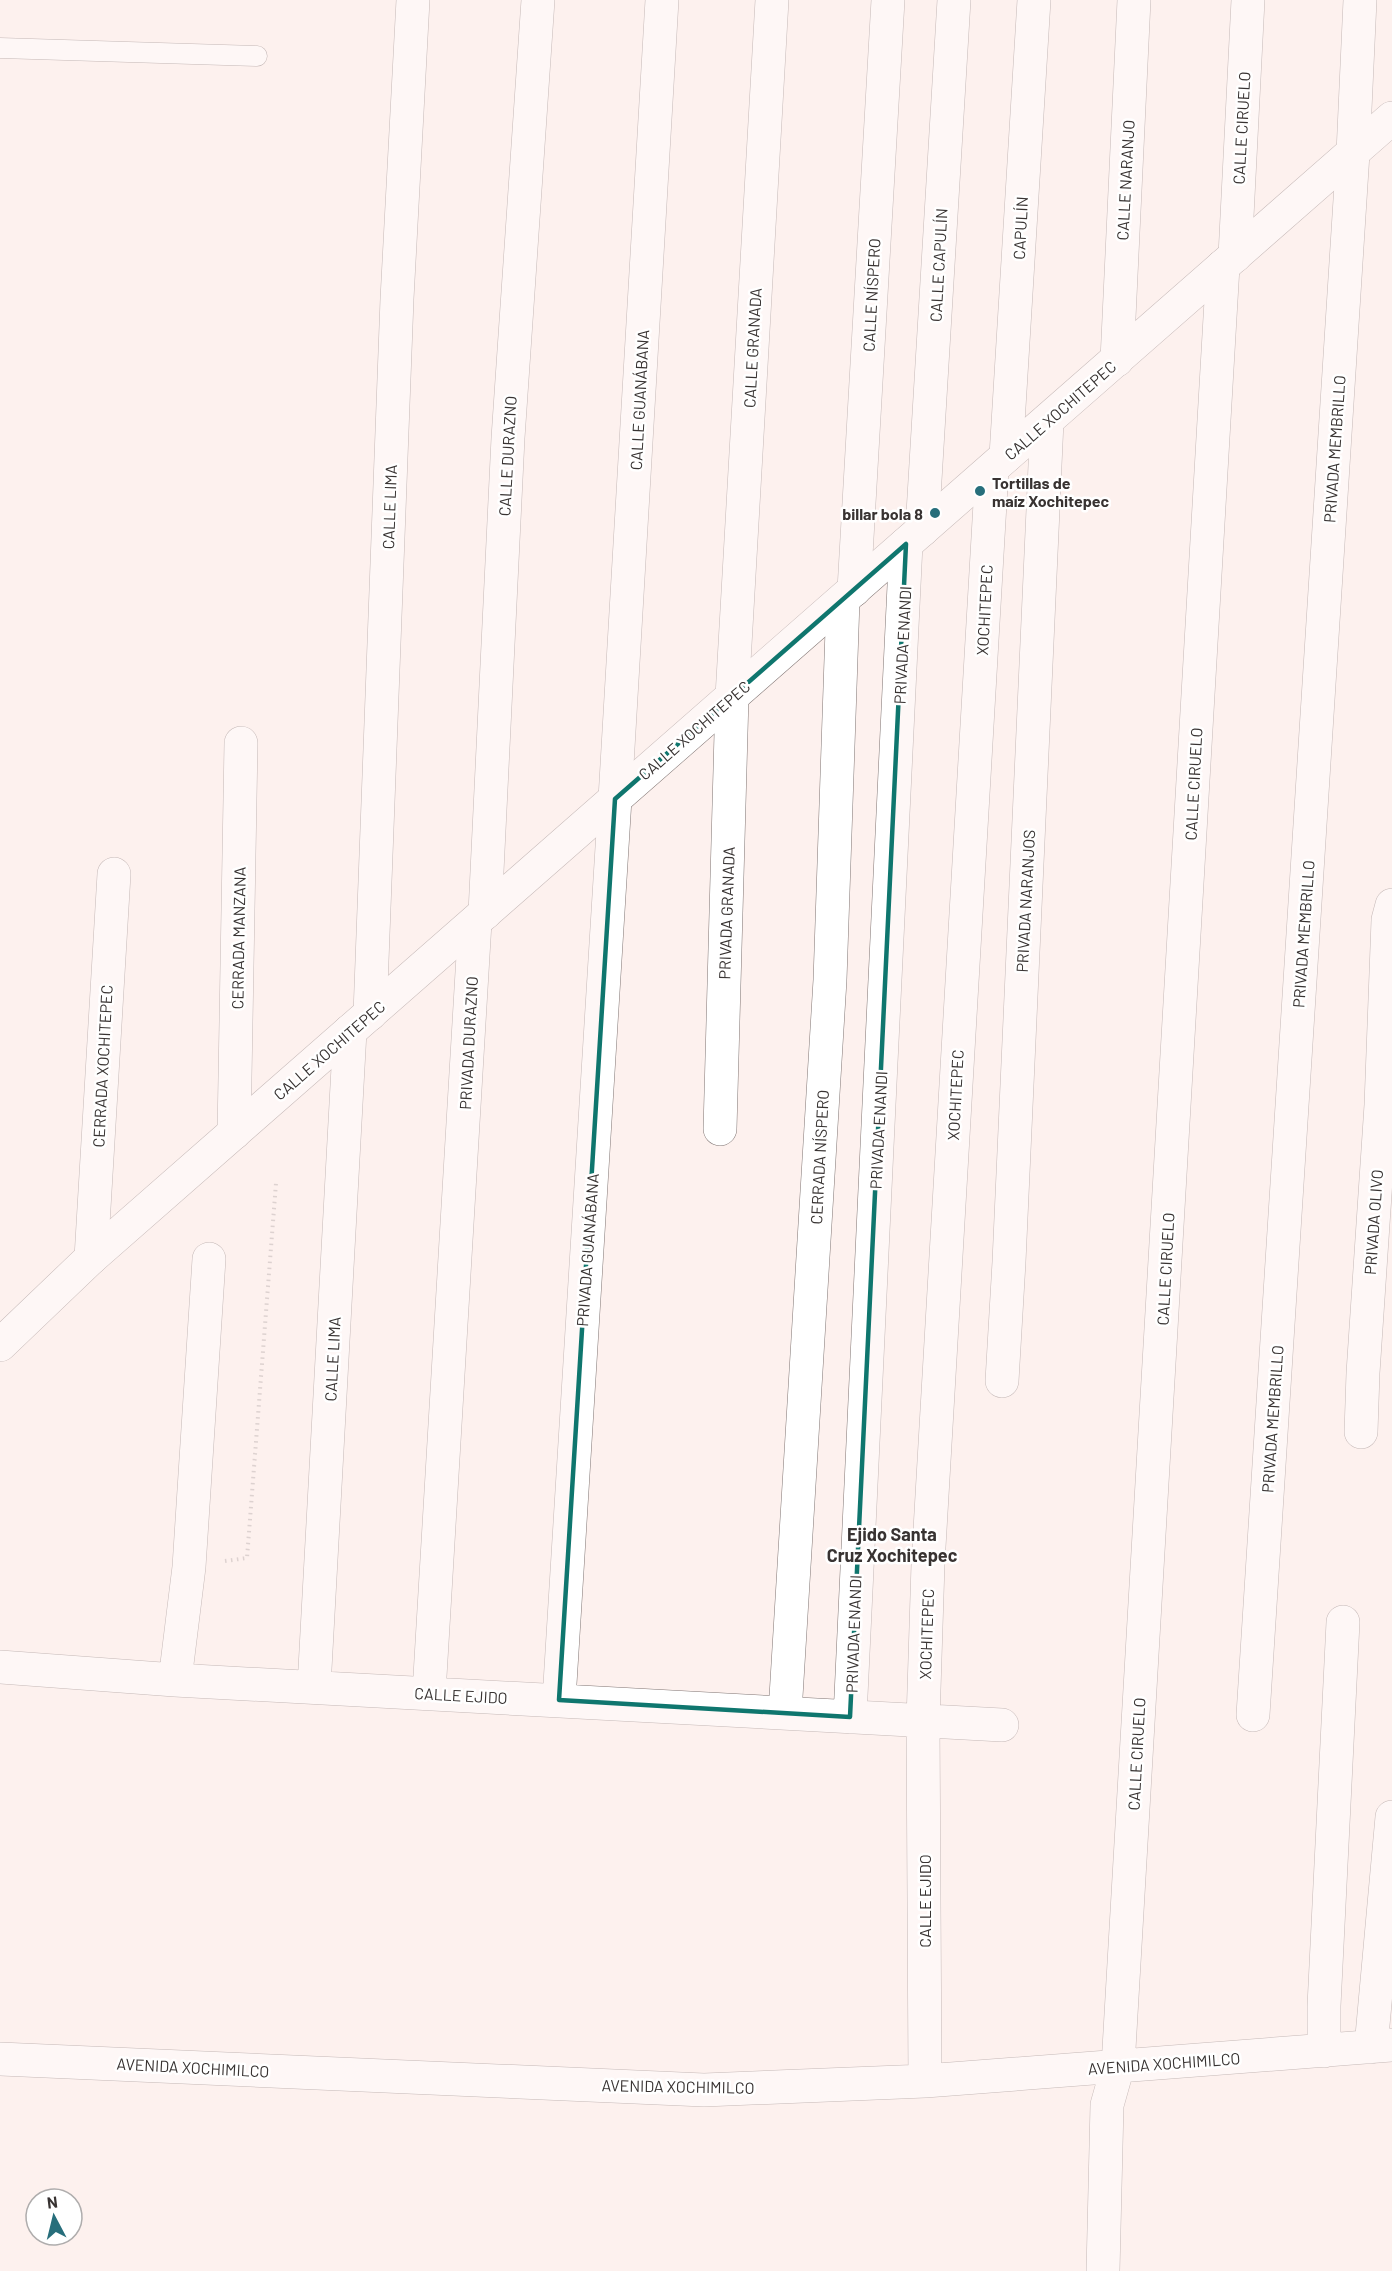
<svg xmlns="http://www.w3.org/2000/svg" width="1392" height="2271" viewBox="0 0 1392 2271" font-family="Barlow,sans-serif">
<rect width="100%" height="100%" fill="#fdf1ee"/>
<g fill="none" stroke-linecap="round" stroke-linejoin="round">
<defs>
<path id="lane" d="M 0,48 L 257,56"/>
<path id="street" d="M 1235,256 L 1248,0
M 1117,360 L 1134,0
M 1006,456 L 1034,0
M 922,530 L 954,0
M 854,590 L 888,0
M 485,913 L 508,438 L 538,0
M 370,1014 L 397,299 L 413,0
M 720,1129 L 732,697 L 772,0
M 234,1133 L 241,743
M 91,1258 L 114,874
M 1002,1381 L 1009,1262 L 1047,421
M 1361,1432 L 1363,1373 L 1381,1105 L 1388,920 L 1392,905
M 0,1667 L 175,1680 L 1002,1725
M 175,1680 L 189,1567 L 209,1259
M 314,1687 L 350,1031
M 429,1693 L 475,922
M 559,1700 L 615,799 L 662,0
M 785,1713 L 830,980 L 843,600
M 1253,1715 L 1353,153 L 1360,0
M 850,1717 C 866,1326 889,935 906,544
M 1371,2047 L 1392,1817
M 1324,2051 L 1324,2006 L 1343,1622
M 0,2059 L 704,2090 L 925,2081 L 1392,2045
M 925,2081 L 923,1721 L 928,1564 L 992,469
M 1103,2271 L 1107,2105 L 1118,2066 L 1223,266"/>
<path id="secondary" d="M 0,1345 L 91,1258 L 1392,118"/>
</defs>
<use href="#lane" stroke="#817674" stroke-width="21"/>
<use href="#street" stroke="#817674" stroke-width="34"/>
<use href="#secondary" stroke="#817674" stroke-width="34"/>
<path stroke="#b7aeab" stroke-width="4" stroke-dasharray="1.5 4.5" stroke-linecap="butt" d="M 225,1561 L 247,1558 L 276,1183"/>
<use href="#lane" stroke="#fff" stroke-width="20"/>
<use href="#street" stroke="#fff" stroke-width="33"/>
<use href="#secondary" stroke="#fff" stroke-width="33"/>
</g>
<path d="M0 0H1392V2271H0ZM 906,544 L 850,1717 L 559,1700 L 615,799 Z" fill="#fdf1ee" fill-opacity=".55" fill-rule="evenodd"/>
<path fill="none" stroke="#0f766e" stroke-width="4.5" stroke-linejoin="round" d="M 906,544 L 850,1717 L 559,1700 L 615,799 Z"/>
<g fill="#276e7b" stroke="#fff" stroke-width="2">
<circle cx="980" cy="491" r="6"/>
<circle cx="935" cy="513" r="6"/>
</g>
<g text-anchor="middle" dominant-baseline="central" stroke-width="5" stroke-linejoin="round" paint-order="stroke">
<g font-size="16" fill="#383332" stroke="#fff">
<text transform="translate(1241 128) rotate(-87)">CALLE CIRUELO</text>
<text transform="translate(1125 180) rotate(-87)">CALLE NARANJO</text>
<text transform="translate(1020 228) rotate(-87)">CAPULÍN</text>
<text transform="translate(938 265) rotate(-87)">CALLE CAPULÍN</text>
<text transform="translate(871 295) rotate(-87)">CALLE NÍSPERO</text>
<text transform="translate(752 348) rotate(-87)">CALLE GRANADA</text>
<text transform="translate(639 400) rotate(-87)">CALLE GUANÁBANA</text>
<text transform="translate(1060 410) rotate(-41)">CALLE XOCHITEPEC</text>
<text transform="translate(1334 449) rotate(-86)">PRIVADA MEMBRILLO</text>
<text transform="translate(507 456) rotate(-87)">CALLE DURAZNO</text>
<text transform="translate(389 507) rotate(-88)">CALLE LIMA</text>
<text transform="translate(984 610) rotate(-87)">XOCHITEPEC</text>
<text transform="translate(902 645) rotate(-87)">PRIVADA ENANDI</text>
<text transform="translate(694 730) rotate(-41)">CALLE XOCHITEPEC</text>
<text transform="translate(1193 784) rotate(-87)">CALLE CIRUELO</text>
<text transform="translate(1025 901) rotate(-87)">PRIVADA NARANJOS</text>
<text transform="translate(726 913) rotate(-88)">PRIVADA GRANADA</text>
<text transform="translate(1303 934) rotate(-86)">PRIVADA MEMBRILLO</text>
<text transform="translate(238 938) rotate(-89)">CERRADA MANZANA</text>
<text transform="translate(468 1043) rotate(-87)">PRIVADA DURAZNO</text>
<text transform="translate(329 1050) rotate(-41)">CALLE XOCHITEPEC</text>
<text transform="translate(102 1066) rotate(-87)">CERRADA XOCHITEPEC</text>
<text transform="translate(955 1095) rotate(-87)">XOCHITEPEC</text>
<text transform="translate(878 1130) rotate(-87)">PRIVADA ENANDI</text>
<text transform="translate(819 1157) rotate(-87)">CERRADA NÍSPERO</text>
<text transform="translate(1373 1222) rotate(-86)">PRIVADA OLIVO</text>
<text transform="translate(587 1250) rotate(-86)">PRIVADA GUANÁBANA</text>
<text transform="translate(1165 1269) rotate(-87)">CALLE CIRUELO</text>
<text transform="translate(332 1359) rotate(-87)">CALLE LIMA</text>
<text transform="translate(1272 1419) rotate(-86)">PRIVADA MEMBRILLO</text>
<text transform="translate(853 1634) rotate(-88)">PRIVADA ENANDI</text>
<text transform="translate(926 1634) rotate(-88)">XOCHITEPEC</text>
<text transform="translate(461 1695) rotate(3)">CALLE EJIDO</text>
<text transform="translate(1136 1754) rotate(-87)">CALLE CIRUELO</text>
<text transform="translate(924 1901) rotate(-90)">CALLE EJIDO</text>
<text transform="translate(1164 2063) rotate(-4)">AVENIDA XOCHIMILCO</text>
<text transform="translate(193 2067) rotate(3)">AVENIDA XOCHIMILCO</text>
<text transform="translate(678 2086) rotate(1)">AVENIDA XOCHIMILCO</text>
</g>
<g font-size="16" font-weight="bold" fill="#383332" stroke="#fff" text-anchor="start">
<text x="992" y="482">Tortillas de<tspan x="992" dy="18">maíz Xochitepec</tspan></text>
<text x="923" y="513" text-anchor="end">billar bola 8</text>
</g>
<g font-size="18" font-weight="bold" fill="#383332" stroke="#fff">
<text x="892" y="1534">Ejido Santa<tspan x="892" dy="21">Cruz Xochitepec</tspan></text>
</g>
</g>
<g transform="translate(54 2217) rotate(353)"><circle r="28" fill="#ffffff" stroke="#afadad" stroke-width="1.5"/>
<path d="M0-4.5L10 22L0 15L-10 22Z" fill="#276e7b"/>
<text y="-9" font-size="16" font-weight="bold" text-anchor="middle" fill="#383332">N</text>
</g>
</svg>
